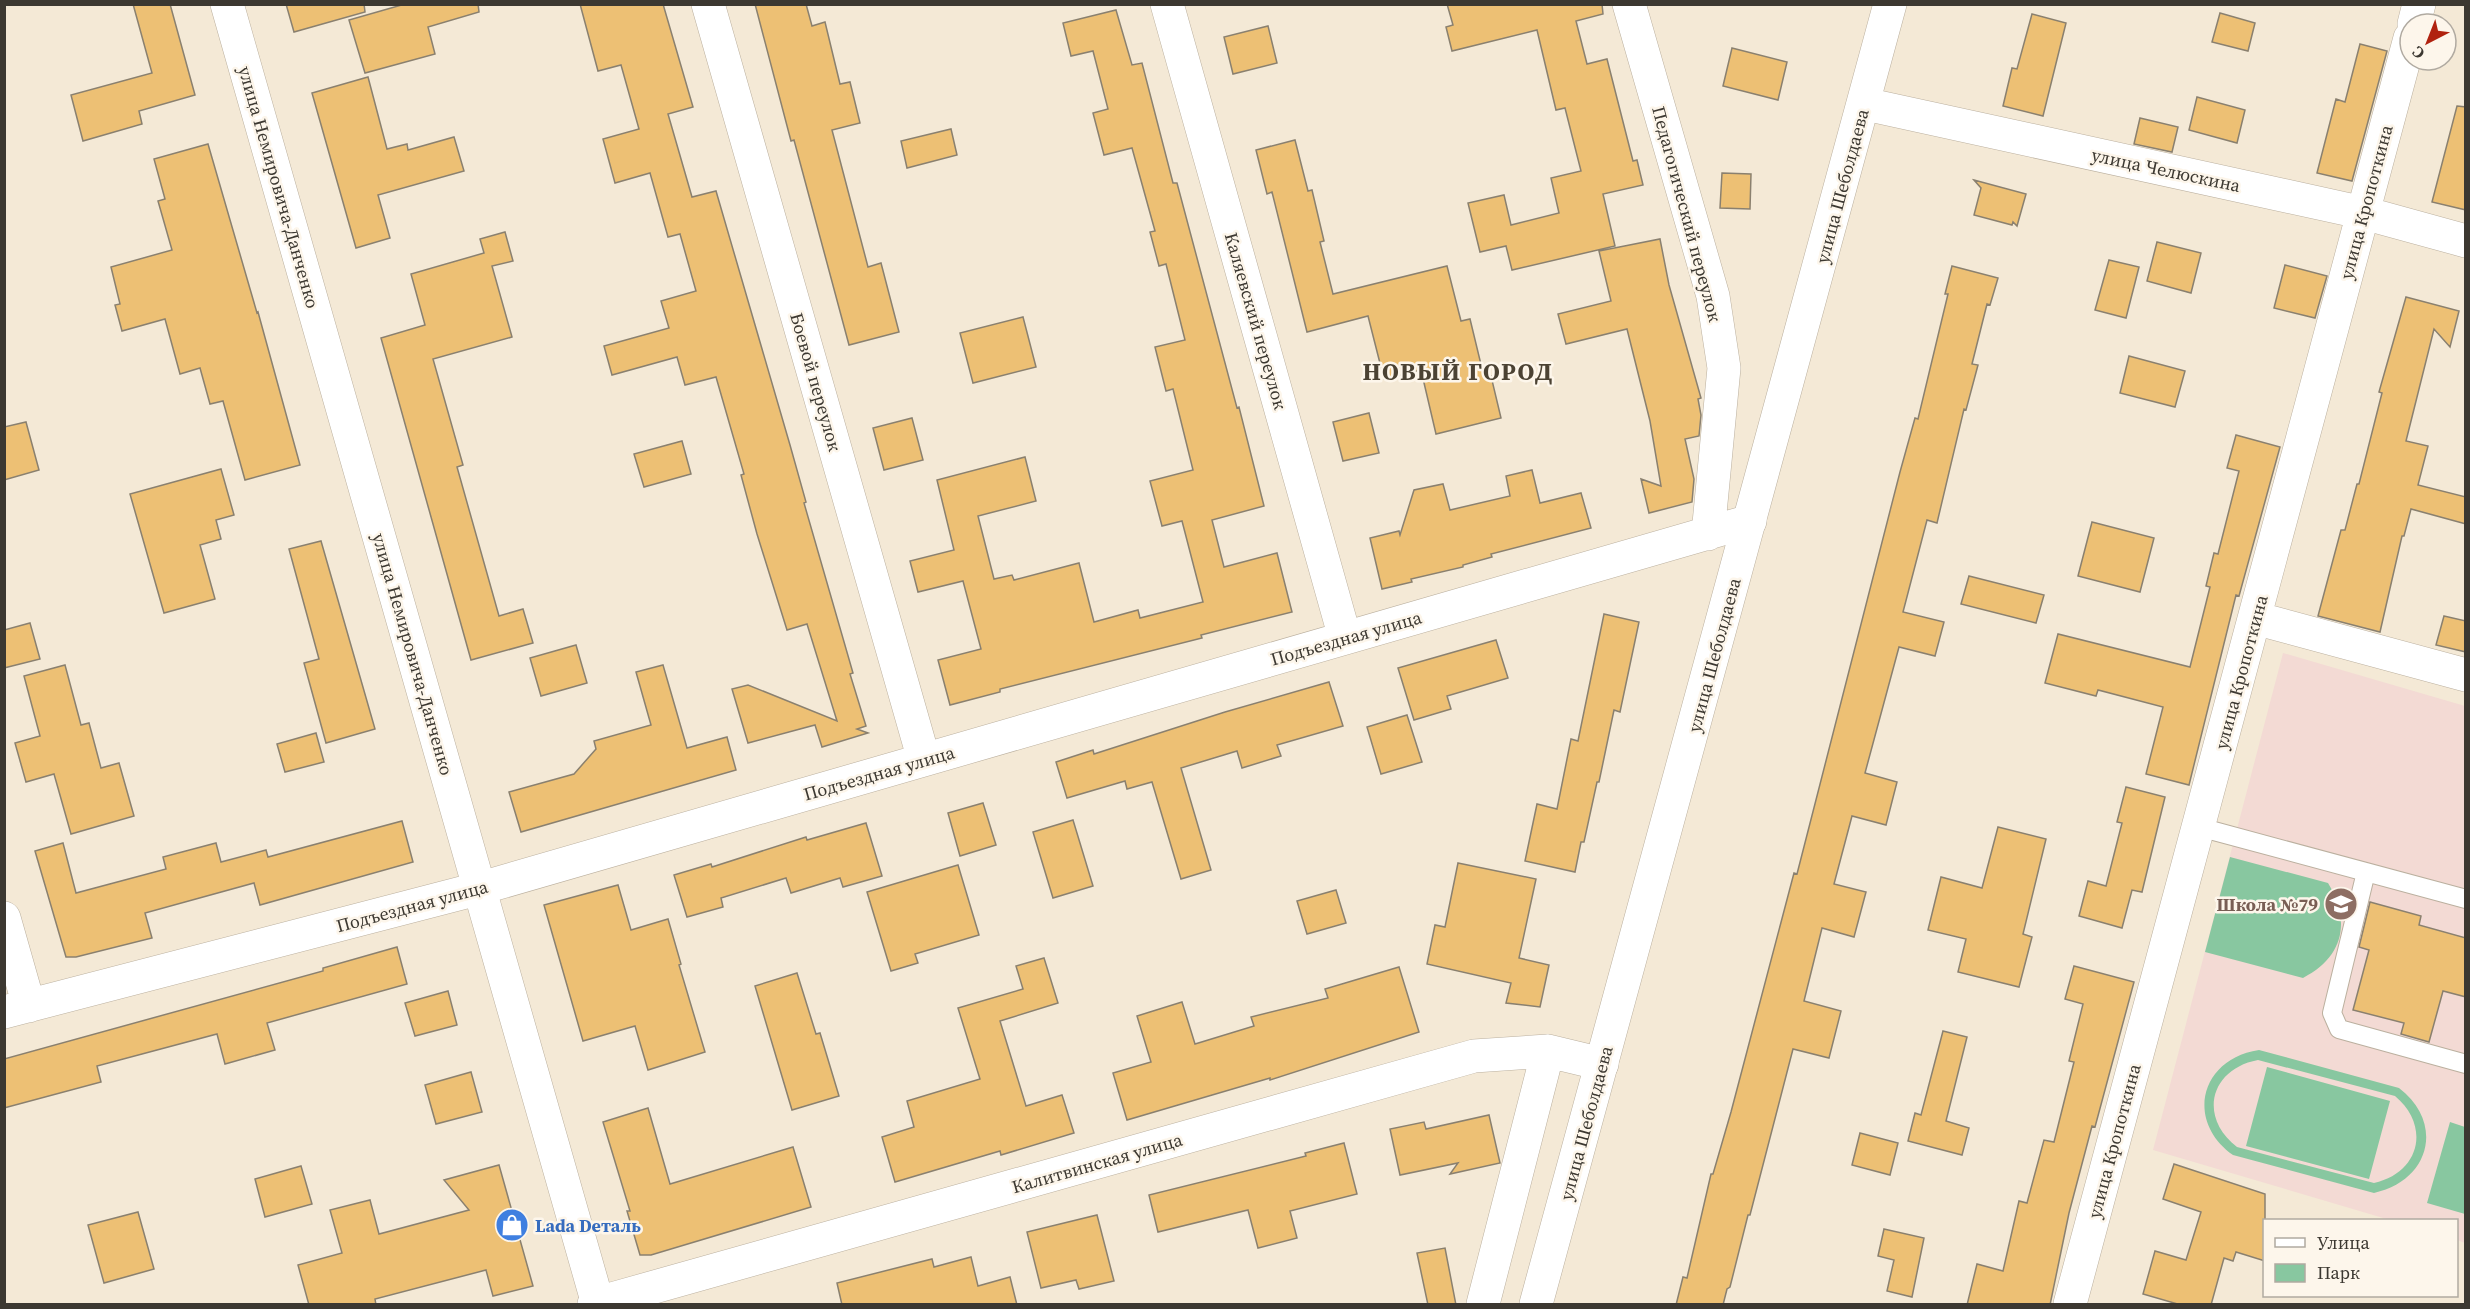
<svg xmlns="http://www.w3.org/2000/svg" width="2470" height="1309" viewBox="0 0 2470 1309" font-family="'Source Serif 4',serif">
<rect width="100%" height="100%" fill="#f4e9d6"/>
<path fill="#f3dad4" d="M 2283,653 L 2465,706 L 2465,1243 L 2457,1240 L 2456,1220 L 2390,1220 L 2153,1150 Z"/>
<path fill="#88c7a0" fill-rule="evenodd" d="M 2230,857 L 2328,883 C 2351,921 2344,957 2303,978 L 2205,952 Z
M 2259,1050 L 2399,1088 C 2445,1123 2430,1181 2374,1193 L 2233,1155 C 2185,1121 2200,1059 2259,1050 ZM 2258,1060 L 2395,1096 C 2431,1126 2420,1173 2374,1183 L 2237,1147 C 2198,1117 2210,1069 2258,1060 Z
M 2267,1067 L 2390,1101 L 2369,1179 L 2246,1146 Z
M 2450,1122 L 2465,1127 L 2465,1214 L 2427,1203 Z"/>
<path fill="#edc074" stroke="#8a806f" stroke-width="1.5" d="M 133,4 L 170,4 L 195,95 L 139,111 L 142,124 L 83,141 L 71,95 L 152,73 Z
M 286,4 L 364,4 L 365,12 L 294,32 Z
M 405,4 L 478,4 L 479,12 L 428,27 L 435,54 L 365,73 L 349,20 Z
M 580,4 L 663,4 L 693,107 L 668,114 L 692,197 L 716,191 L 790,445 L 806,502 L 804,503 L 853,673 L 850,674 L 866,726 L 857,729 L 868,733 L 822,747 L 815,725 L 748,743 L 732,689 L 748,685 L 837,721 L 807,624 L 787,630 L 757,534 L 741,475 L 744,474 L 716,377 L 685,385 L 677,357 L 612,375 L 604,346 L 669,328 L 661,301 L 696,291 L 680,234 L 668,237 L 650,173 L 615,183 L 603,139 L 639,129 L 621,65 L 598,71 Z
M 755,4 L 806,4 L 812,26 L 825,22 L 840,84 L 850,82 L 860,123 L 832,130 L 868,267 L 881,263 L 899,332 L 849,345 L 794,140 L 791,141 Z
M 1447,4 L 1602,4 L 1603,14 L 1576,21 L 1587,64 L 1607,59 L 1633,161 L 1637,160 L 1643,185 L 1603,194 L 1615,246 L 1512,270 L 1506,246 L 1480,252 L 1468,203 L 1504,195 L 1511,225 L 1559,213 L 1551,178 L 1581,171 L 1565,108 L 1556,110 L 1537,30 L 1452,51 L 1446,27 L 1453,25 Z
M 1116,10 L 1132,65 L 1142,63 L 1173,183 L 1177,183 L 1237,408 L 1239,407 L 1264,506 L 1212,520 L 1224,567 L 1277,553 L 1292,612 L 1201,635 L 1202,638 L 1000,689 L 1000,692 L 950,705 L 938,660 L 981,649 L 963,581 L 918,592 L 910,561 L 954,550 L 937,480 L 1025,457 L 1036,501 L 978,516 L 994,579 L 1012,575 L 1014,580 L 1079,563 L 1094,622 L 1138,610 L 1140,618 L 1203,602 L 1182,521 L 1162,526 L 1150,481 L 1193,470 L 1173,389 L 1166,391 L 1155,347 L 1185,340 L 1166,264 L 1159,266 L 1150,232 L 1155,231 L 1132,148 L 1104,155 L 1093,113 L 1108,109 L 1093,51 L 1071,56 L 1063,23 Z
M 2220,13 L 2255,23 L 2248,51 L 2212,42 Z
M 2032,14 L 2066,23 L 2043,116 L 2003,106 L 2012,68 L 2017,69 Z
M 1268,26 L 1277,63 L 1233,74 L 1224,37 Z
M 2360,44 L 2387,51 L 2352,181 L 2317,173 L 2336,99 L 2345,102 Z
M 1732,48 L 1787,62 L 1778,100 L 1723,86 Z
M 368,77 L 387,149 L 407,144 L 408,150 L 454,137 L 464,171 L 378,195 L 390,238 L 356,248 L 312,93 Z
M 2197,97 L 2245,110 L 2237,143 L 2189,130 Z
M 2457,106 L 2466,107 L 2466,210 L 2432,202 Z
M 2140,118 L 2178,127 L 2172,152 L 2134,144 Z
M 951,129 L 957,155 L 907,168 L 901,141 Z
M 1295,140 L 1308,191 L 1312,190 L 1324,241 L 1320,242 L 1333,294 L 1447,266 L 1461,321 L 1470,319 L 1484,377 L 1491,376 L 1501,418 L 1436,434 L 1421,370 L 1384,379 L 1368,316 L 1307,332 L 1272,192 L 1267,194 L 1256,150 Z
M 208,144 L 257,313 L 258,312 L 300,465 L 245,480 L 223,401 L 210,404 L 200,368 L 180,374 L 165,319 L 122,331 L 115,305 L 120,304 L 111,267 L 172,250 L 158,201 L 165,199 L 154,159 Z
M 1722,173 L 1751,174 L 1750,209 L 1720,208 Z
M 1974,180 L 2026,194 L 2017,226 L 2013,222 L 2012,225 L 1974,215 L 1981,188 Z
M 505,232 L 513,261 L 492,266 L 512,337 L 433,359 L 463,465 L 457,467 L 499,616 L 523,609 L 533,643 L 471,660 L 381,338 L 425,325 L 411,274 L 484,253 L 480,239 Z
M 1660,239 L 1669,285 L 1701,398 L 1698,399 L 1701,415 L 1699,436 L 1685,439 L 1694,479 L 1692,502 L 1649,513 L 1641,479 L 1661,486 L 1650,421 L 1627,329 L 1566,344 L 1558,314 L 1611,301 L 1599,251 Z
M 2157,242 L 2201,253 L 2191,293 L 2147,281 Z
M 2109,260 L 2139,267 L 2126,318 L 2095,310 Z
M 2285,265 L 2327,276 L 2315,318 L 2274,308 Z
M 1952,266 L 1998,278 L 1990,305 L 1987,304 L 1972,364 L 1978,365 L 1966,410 L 1964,409 L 1937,523 L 1927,520 L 1903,612 L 1944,622 L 1935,656 L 1899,647 L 1865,773 L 1897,782 L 1886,825 L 1852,816 L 1834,884 L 1866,892 L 1854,937 L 1822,928 L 1804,1001 L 1841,1011 L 1829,1058 L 1793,1049 L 1750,1215 L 1748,1215 L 1730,1287 L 1727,1289 L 1723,1305 L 1676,1305 L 1683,1277 L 1687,1278 L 1711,1174 L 1713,1174 L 1731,1112 L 1794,873 L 1797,874 L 1900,472 L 1915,418 L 1918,419 L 1948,294 L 1945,294 Z
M 2406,297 L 2459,311 L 2450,347 L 2434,329 L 2406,441 L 2428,446 L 2418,485 L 2466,497 L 2466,524 L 2411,509 L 2404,536 L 2402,536 L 2380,632 L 2318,616 L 2341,530 L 2345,530 L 2357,484 L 2359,484 L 2382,393 L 2379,392 Z
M 1023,317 L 1036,367 L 973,383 L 960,333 Z
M 2129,356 L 2185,371 L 2175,407 L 2120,393 Z
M 1369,413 L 1379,453 L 1343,461 L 1333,422 Z
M 912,418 L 923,460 L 884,470 L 873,428 Z
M 26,422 L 39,470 L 4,480 L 4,427 Z
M 2236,435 L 2280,447 L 2239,596 L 2236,595 L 2189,785 L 2146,774 L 2163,707 L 2098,690 L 2096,696 L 2045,683 L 2058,634 L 2190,667 L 2210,587 L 2206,586 L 2214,553 L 2218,554 L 2239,471 L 2227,468 Z
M 682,441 L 691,474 L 644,487 L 634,454 Z
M 221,469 L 234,515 L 216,520 L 221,539 L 200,545 L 215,599 L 164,613 L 130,494 Z
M 1532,470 L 1540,503 L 1581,493 L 1591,528 L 1491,554 L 1492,557 L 1463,565 L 1463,567 L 1411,579 L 1412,582 L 1382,589 L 1370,538 L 1399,531 L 1400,535 L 1414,490 L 1443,484 L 1450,510 L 1510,496 L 1506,476 Z
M 2092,522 L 2154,538 L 2140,592 L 2078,576 Z
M 321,541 L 375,729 L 326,743 L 304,663 L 319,659 L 289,549 Z
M 1969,576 L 2044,595 L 2036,623 L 1961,604 Z
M 1604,614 L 1639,622 L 1620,712 L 1614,710 L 1599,782 L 1597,782 L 1584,842 L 1581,842 L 1575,872 L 1525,861 L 1537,804 L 1557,809 L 1571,739 L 1578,741 Z
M 2444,616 L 2466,621 L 2466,652 L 2436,645 Z
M 30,623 L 40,659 L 4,668 L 4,630 Z
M 1496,640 L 1508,678 L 1447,696 L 1451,709 L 1414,720 L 1398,668 Z
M 576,645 L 587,683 L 541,696 L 530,658 Z
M 65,665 L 81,725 L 89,723 L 101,768 L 119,763 L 134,816 L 71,834 L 54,774 L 26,782 L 15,743 L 40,736 L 24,676 Z
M 663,665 L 687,748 L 727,737 L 736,770 L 521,832 L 509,792 L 574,774 L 596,749 L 594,741 L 651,725 L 636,672 Z
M 1329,682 L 1343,726 L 1277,745 L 1281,756 L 1242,768 L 1237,751 L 1181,768 L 1211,870 L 1181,879 L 1152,782 L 1127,789 L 1125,781 L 1067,798 L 1056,762 L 1093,750 L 1094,754 L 1225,712 Z
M 1407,715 L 1422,762 L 1381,774 L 1367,727 Z
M 316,733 L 324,762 L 285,772 L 277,744 Z
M 2126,787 L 2165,797 L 2142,892 L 2132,890 L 2122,928 L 2079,916 L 2088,881 L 2106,886 L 2122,823 L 2117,822 Z
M 983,803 L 996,845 L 960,856 L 948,813 Z
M 1073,820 L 1093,886 L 1053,898 L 1033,832 Z
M 402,821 L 413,862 L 260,905 L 254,883 L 145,913 L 152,938 L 76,957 L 66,957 L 35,851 L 63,843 L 76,893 L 166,869 L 163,857 L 216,843 L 221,862 L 266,850 L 268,857 Z
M 866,823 L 882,876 L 843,887 L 840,878 L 791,893 L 786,878 L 721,898 L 723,907 L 687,917 L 674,875 L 711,864 L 712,867 L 806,837 L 807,840 Z
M 1998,827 L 2046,839 L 2023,934 L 2032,937 L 2019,987 L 1958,972 L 1966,939 L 1928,930 L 1941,877 L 1982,888 Z
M 1458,863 L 1536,879 L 1519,958 L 1549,965 L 1540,1007 L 1506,1003 L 1511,983 L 1427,964 L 1435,925 L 1445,927 Z
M 958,865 L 979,935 L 915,954 L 918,963 L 891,971 L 867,892 Z
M 618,885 L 631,930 L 668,919 L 681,964 L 679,965 L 705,1052 L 648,1070 L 635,1026 L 583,1041 L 544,905 Z
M 1336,890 L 1346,923 L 1307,934 L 1297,901 Z
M 2370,902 L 2421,916 L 2419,925 L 2466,938 L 2466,997 L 2443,991 L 2429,1042 L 2401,1034 L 2404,1023 L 2353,1010 L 2369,950 L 2359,947 Z
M 397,947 L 407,984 L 267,1023 L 275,1050 L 225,1064 L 217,1034 L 97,1066 L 101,1082 L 4,1108 L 4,1059 L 323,971 L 323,968 Z
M 1044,958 L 1058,1003 L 1000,1021 L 1026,1106 L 1062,1095 L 1074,1133 L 1001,1155 L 1000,1151 L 895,1182 L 882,1137 L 914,1127 L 907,1101 L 980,1079 L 958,1008 L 1023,989 L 1016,966 Z
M 2074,966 L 2134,982 L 2095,1127 L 2092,1126 L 2069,1213 L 2050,1305 L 1967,1305 L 1977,1264 L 2003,1271 L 2019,1201 L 2027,1203 L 2044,1140 L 2054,1142 L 2074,1062 L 2069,1061 L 2083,1004 L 2065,999 Z
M 1399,967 L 1419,1032 L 1270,1080 L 1270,1078 L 1127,1120 L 1113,1073 L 1151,1062 L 1137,1016 L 1182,1002 L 1195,1044 L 1254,1026 L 1251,1017 L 1328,998 L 1325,989 Z
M 797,973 L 816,1034 L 820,1033 L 839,1096 L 792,1110 L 755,986 Z
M 448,991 L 457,1025 L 415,1036 L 405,1003 Z
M 1943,1031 L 1967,1037 L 1946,1121 L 1969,1128 L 1962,1155 L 1908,1141 L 1915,1113 L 1921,1115 Z
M 471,1072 L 482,1112 L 436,1124 L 425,1085 Z
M 648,1108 L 670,1184 L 793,1147 L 811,1207 L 651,1255 L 640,1255 L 627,1211 L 630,1211 L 603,1122 Z
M 1489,1115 L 1500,1163 L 1450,1174 L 1458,1163 L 1400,1175 L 1390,1129 L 1424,1122 L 1426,1129 Z
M 1860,1133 L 1898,1143 L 1890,1175 L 1852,1165 Z
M 1344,1143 L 1357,1194 L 1290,1211 L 1297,1238 L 1258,1248 L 1248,1210 L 1158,1232 L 1149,1195 L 1306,1156 L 1305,1153 Z
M 2174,1164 L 2265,1194 L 2265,1261 L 2236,1252 L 2233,1261 L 2224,1258 L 2211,1305 L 2181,1305 L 2143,1294 L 2155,1251 L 2186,1260 L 2201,1212 L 2163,1199 Z
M 499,1165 L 533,1286 L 493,1296 L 486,1270 L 375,1299 L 376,1305 L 309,1305 L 298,1265 L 342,1253 L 330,1210 L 370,1200 L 379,1234 L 469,1210 L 444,1180 Z
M 301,1166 L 312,1204 L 265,1217 L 255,1179 Z
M 138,1212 L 154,1269 L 104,1283 L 88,1225 Z
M 1097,1215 L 1114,1281 L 1079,1289 L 1076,1280 L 1041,1288 L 1027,1232 Z
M 1884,1229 L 1924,1238 L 1912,1297 L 1887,1291 L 1894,1260 L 1878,1256 Z
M 1445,1248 L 1456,1305 L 1428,1305 L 1417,1253 Z
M 971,1257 L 978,1286 L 1010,1277 L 1017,1305 L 842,1305 L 837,1283 L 932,1259 L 934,1267 Z"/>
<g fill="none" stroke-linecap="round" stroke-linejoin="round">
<defs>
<path id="lane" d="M 2199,827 L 2466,899
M 2366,872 L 2332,1013 L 2339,1029 L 2466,1064"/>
<path id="street" d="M 708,4 L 924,760
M 1167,4 L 1345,638
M 1629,4 L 1713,296 L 1724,368 L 1708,534
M 2414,24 L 2419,4
M 1865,104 L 2364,213 L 2466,241
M 2255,618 L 2466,675
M 4,918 L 29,1006
M 4,1012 L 481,888 L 1750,521
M 594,1304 L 1474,1056 L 1548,1051 L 1602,1064
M 1483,1304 L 1548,1051
M 2070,1304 L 2410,38"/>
<path id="primary" d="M 227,4 L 598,1304
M 1536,1304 L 1890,4"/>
</defs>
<use href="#lane" stroke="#bbb09f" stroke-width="20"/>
<use href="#street" stroke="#bbb09f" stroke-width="34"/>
<use href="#primary" stroke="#bbb09f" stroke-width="34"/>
<use href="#lane" stroke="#fff" stroke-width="18"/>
<use href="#street" stroke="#fff" stroke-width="33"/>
<use href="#primary" stroke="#fff" stroke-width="33"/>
</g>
<defs>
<symbol id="school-disc" viewBox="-11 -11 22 22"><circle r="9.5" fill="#8d6e63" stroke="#fdf6eb"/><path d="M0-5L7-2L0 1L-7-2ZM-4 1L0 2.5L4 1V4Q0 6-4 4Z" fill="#fff"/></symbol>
<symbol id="shop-disc" viewBox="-11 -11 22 22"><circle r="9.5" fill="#3f7fe0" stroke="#fdf6eb"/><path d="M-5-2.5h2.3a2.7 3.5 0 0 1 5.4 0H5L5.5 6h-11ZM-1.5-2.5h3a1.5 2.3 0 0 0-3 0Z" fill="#fff"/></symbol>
</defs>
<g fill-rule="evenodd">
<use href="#school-disc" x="2322" y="885" width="38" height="38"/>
<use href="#shop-disc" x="493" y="1206" width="38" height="38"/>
</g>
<g text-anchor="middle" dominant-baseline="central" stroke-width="5" stroke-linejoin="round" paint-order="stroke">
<g font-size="18" fill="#3c3831" stroke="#fdf6eb">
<text transform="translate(2166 170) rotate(12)">улица Челюскина</text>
<text transform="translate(1842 186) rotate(-75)">улица Шеболдаева</text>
<text transform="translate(279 187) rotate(74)">улица Немировича-Данченко</text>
<text transform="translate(2366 202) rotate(-75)">улица Кропоткина</text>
<text transform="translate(1687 214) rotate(75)">Педагогический переулок</text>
<text transform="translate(1256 321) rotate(74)">Каляевский переулок</text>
<text transform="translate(816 382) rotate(74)">Боевой переулок</text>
<text transform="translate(1346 638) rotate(-16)">Подъездная улица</text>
<text transform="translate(413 654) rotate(74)">улица Немировича-Данченко</text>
<text transform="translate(1714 655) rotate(-75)">улица Шеболдаева</text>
<text transform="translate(2241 672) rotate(-75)">улица Кропоткина</text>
<text transform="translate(879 773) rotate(-16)">Подъездная улица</text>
<text transform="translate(412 906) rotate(-15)">Подъездная улица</text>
<text transform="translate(1586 1123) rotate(-75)">улица Шеболдаева</text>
<text transform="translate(2114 1141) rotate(-75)">улица Кропоткина</text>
<text transform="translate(1097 1163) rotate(-16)">Калитвинская улица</text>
</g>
<g font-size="18" font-weight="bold" fill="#785e54" stroke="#fdf6eb" text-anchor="end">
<text x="2318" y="904">Школа №79</text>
</g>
<g font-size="18" font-weight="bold" fill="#366cbe" stroke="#fdf6eb" text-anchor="start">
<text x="535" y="1225">Lada Dеталь</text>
</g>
<g font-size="24" font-weight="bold" letter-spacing="1.5" fill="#4b4233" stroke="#fdf6eb">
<text x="1458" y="371">НОВЫЙ ГОРОД</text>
</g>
</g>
<rect width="2470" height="1309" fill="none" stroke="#3c3831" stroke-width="12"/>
<rect x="2263" y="1219" width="195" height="78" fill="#fdf6eb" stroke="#b0aaa1" stroke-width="1.5"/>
<rect x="2275" y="1238" width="30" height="9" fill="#ffffff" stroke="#b0aaa1" stroke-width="1.5"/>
<text x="2317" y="1249" font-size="18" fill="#3c3831">Улица</text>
<rect x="2275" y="1264" width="30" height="18" fill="#88c7a0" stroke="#b0aaa1" stroke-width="1.5"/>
<text x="2317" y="1279" font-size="18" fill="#3c3831">Парк</text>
<g transform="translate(2428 42) rotate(222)"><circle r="28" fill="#fdf6eb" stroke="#b0aaa1" stroke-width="1.5"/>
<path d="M0-4.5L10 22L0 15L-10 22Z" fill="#b0220f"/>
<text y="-9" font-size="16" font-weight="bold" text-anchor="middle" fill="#3c3831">С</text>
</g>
</svg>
